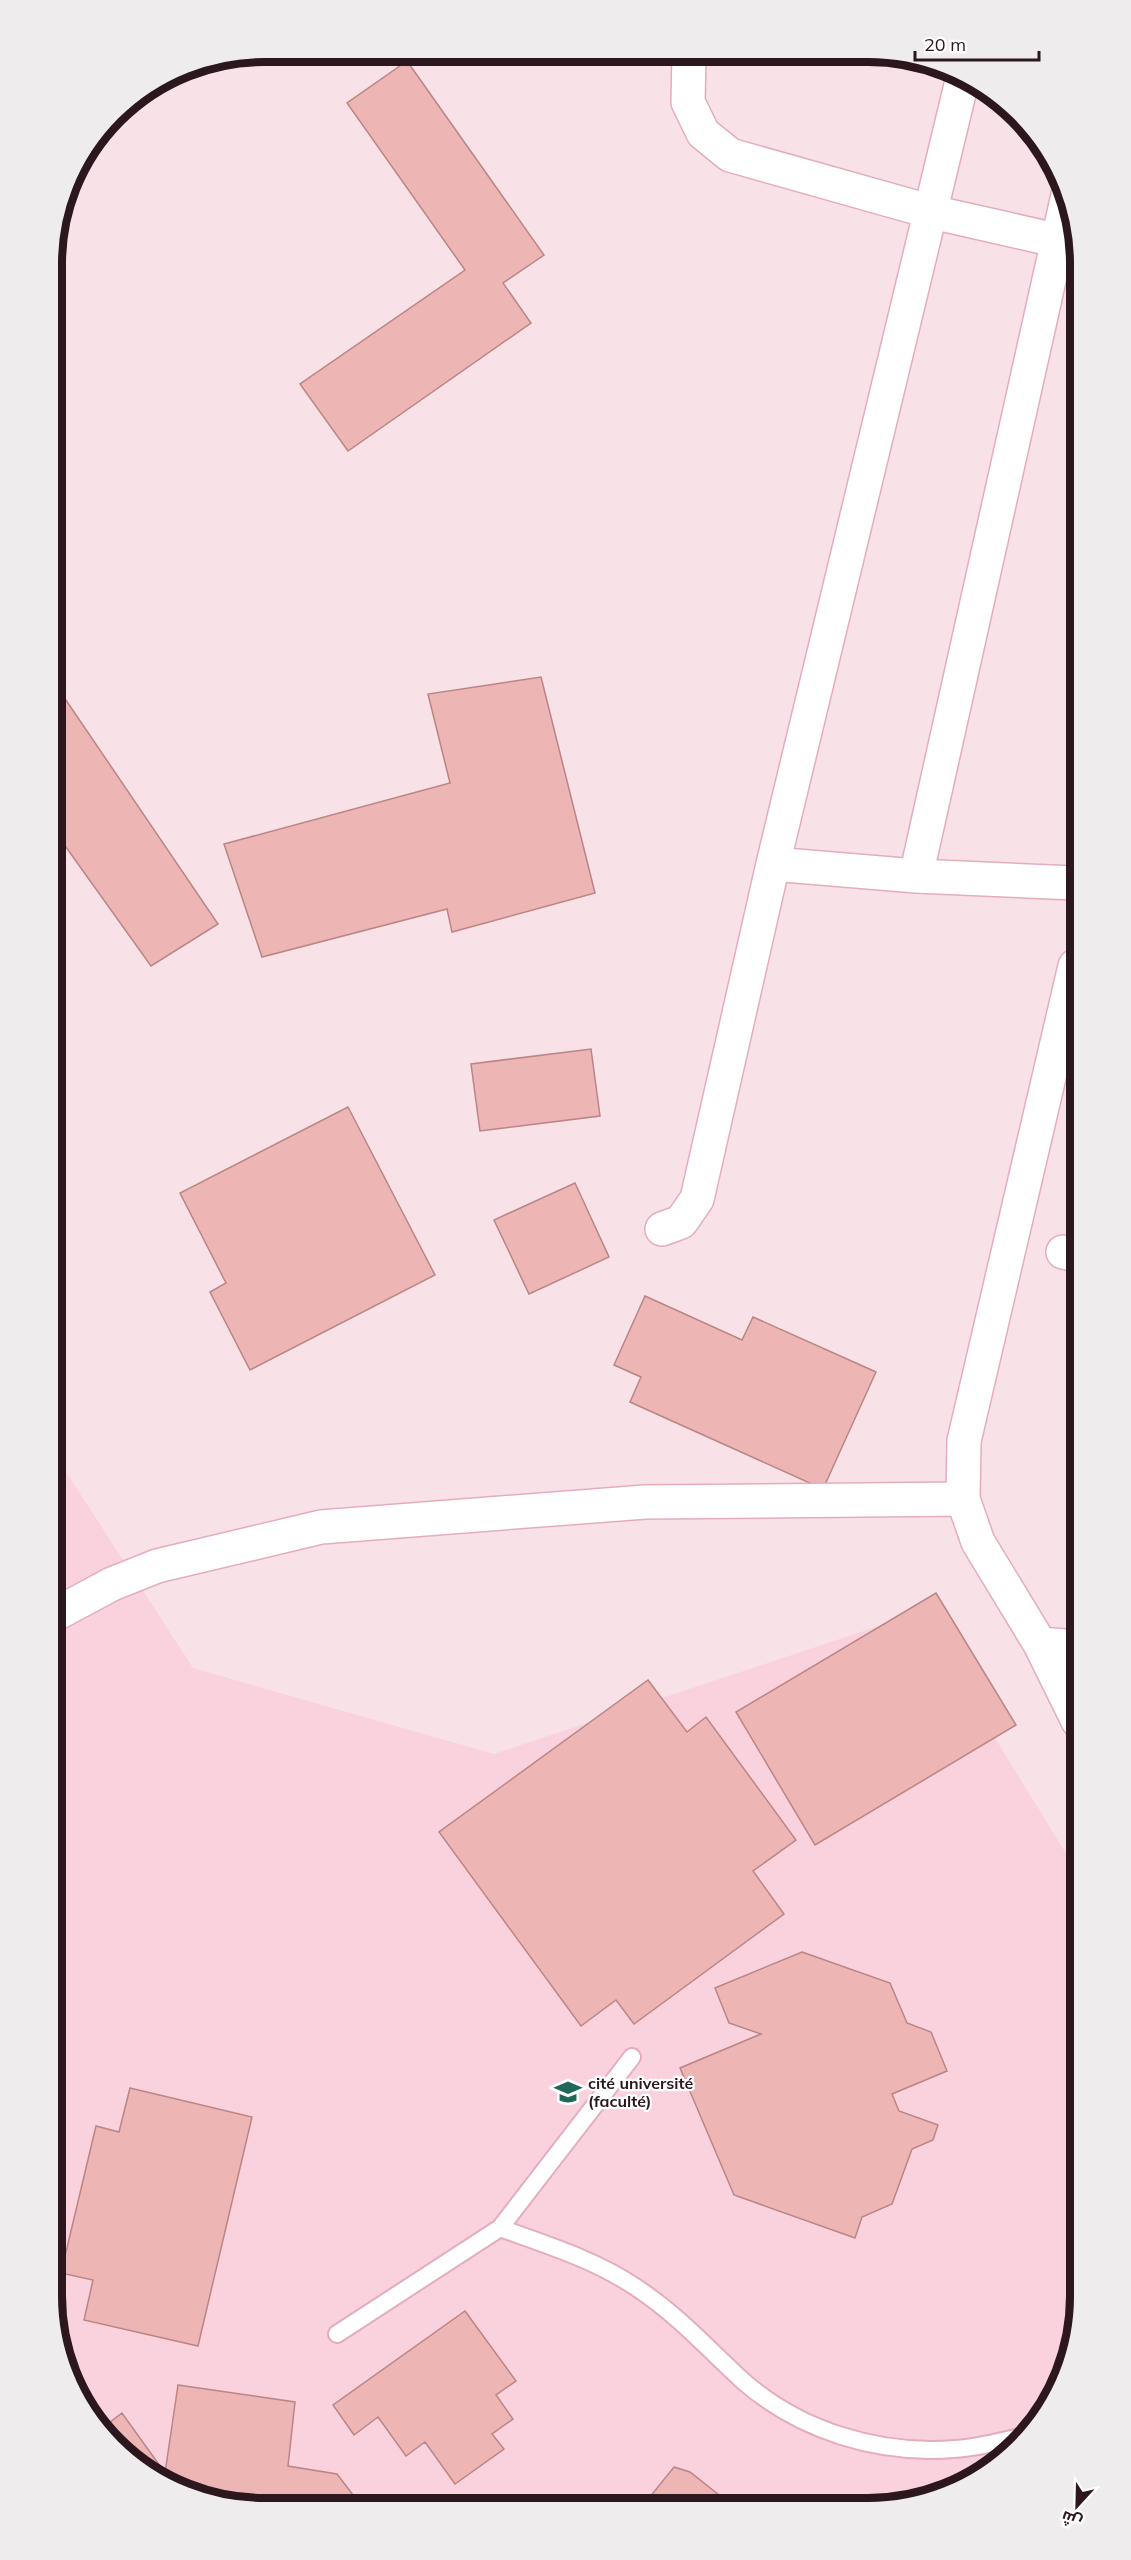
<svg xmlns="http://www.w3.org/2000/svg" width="1131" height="2560" viewBox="0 0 1131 2560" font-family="Mulish,Cairo,sans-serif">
<rect width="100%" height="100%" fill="#f8e1e7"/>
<path fill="#f9d2de" d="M 55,1455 L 193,1668 L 494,1754 L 918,1613 L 1078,1873 L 1080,2310 L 1069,2365 L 1036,2426 L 985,2473 L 923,2502 L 222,2505 L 123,2456 L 80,2403 L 58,2352 Z"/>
<path fill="#eeb5b5" stroke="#bb8585" stroke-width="1.5" d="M 407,61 L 544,255 L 503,283 L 531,323 L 348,451 L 300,384 L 465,270 L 347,103 Z
M 541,677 L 595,893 L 452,932 L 447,909 L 262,957 L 224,844 L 450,783 L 428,694 Z
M 53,681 L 218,924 L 151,966 L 53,829 Z
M 591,1049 L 600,1116 L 480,1131 L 471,1064 Z
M 348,1107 L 435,1275 L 250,1370 L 210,1292 L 226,1283 L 180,1193 Z
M 575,1183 L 609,1257 L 529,1294 L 494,1220 Z
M 645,1296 L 742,1340 L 753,1317 L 876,1372 L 823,1489 L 630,1402 L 641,1377 L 614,1365 Z
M 936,1593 L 1016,1725 L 815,1845 L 736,1712 Z
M 648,1680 L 687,1732 L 706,1717 L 796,1840 L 753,1871 L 784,1914 L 634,2024 L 616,2000 L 581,2026 L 439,1832 Z
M 802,1952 L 890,1983 L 907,2023 L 931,2032 L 947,2071 L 892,2094 L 899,2111 L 938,2125 L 933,2140 L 912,2149 L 892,2204 L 862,2217 L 855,2238 L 734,2195 L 680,2068 L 761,2034 L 729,2023 L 715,1988 Z
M 130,2088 L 252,2117 L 198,2346 L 84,2320 L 93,2280 L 61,2273 L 96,2126 L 119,2132 Z
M 465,2311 L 516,2381 L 496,2395 L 513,2419 L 492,2434 L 504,2449 L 455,2484 L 425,2442 L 406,2456 L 378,2417 L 354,2435 L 333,2405 Z
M 178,2385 L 295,2402 L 288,2466 L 337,2474 L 360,2504 L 222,2505 L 123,2456 L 101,2429 L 122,2413 L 165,2473 Z
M 674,2467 L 690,2472 L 729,2503 L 645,2503 Z"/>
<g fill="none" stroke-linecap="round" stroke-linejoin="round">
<defs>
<path id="service" d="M 500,2228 C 547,2245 596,2260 637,2288 C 679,2316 707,2348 743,2381 C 800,2431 879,2455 954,2449 C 979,2448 1001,2441 1025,2436
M 337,2334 L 500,2228 L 632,2057"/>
<path id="minor" d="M 689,54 L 688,102 L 703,133 L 730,155 L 932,212 L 1073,244
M 773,864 L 916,876 L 1075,883
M 916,876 L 1068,195
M 1075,966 L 964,1441 L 963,1499 L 978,1542 L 1040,1644 L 1078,1721
M 662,1229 L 681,1222 L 697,1199 L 773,864 L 962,81
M 1063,1252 L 1076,1255
M 56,1614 L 112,1584 L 157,1566 L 321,1527 L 645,1502 L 963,1499
M 1040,1644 L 1077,1647"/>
</defs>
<use href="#service" stroke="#e4adbe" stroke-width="20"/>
<use href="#minor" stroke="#e4adbe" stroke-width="36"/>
<use href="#service" stroke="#fff" stroke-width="16"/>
<use href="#minor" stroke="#fff" stroke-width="33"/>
</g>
<defs>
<symbol id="university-bare" viewBox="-9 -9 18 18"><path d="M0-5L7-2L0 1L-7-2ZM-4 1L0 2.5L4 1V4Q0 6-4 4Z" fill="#21675a" stroke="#fff" stroke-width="2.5" paint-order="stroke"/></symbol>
</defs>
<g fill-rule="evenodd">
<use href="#university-bare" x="549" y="2073" width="38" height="38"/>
</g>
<g text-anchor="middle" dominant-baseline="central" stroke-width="4.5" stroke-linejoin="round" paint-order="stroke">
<g font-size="16" font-weight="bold" fill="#2b171d" stroke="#fff" text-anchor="start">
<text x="588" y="2083">cité université<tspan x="588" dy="18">(faculté)</tspan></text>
</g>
</g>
<path d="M0 0H1131V2560H0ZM264 62H868A202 202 0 0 1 1070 264V2296A202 202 0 0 1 868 2498H264A202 202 0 0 1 62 2296V264A202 202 0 0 1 264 62Z" fill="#eeeced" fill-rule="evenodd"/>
<path fill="none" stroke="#2b171d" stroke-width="8" d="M264 62H868A202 202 0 0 1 1070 264V2296A202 202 0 0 1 868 2498H264A202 202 0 0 1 62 2296V264A202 202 0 0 1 264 62Z"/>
<g transform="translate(1077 2506) rotate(202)" stroke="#ffffff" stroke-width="4.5" paint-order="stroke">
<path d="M0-4.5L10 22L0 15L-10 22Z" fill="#2b171d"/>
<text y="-9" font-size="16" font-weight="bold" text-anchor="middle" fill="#2b171d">ش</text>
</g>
<path d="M915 51v9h124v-9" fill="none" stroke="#2b171d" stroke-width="3"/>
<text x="924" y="51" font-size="18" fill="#2b171d" stroke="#ffffff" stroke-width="4.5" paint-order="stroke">20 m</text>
</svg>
